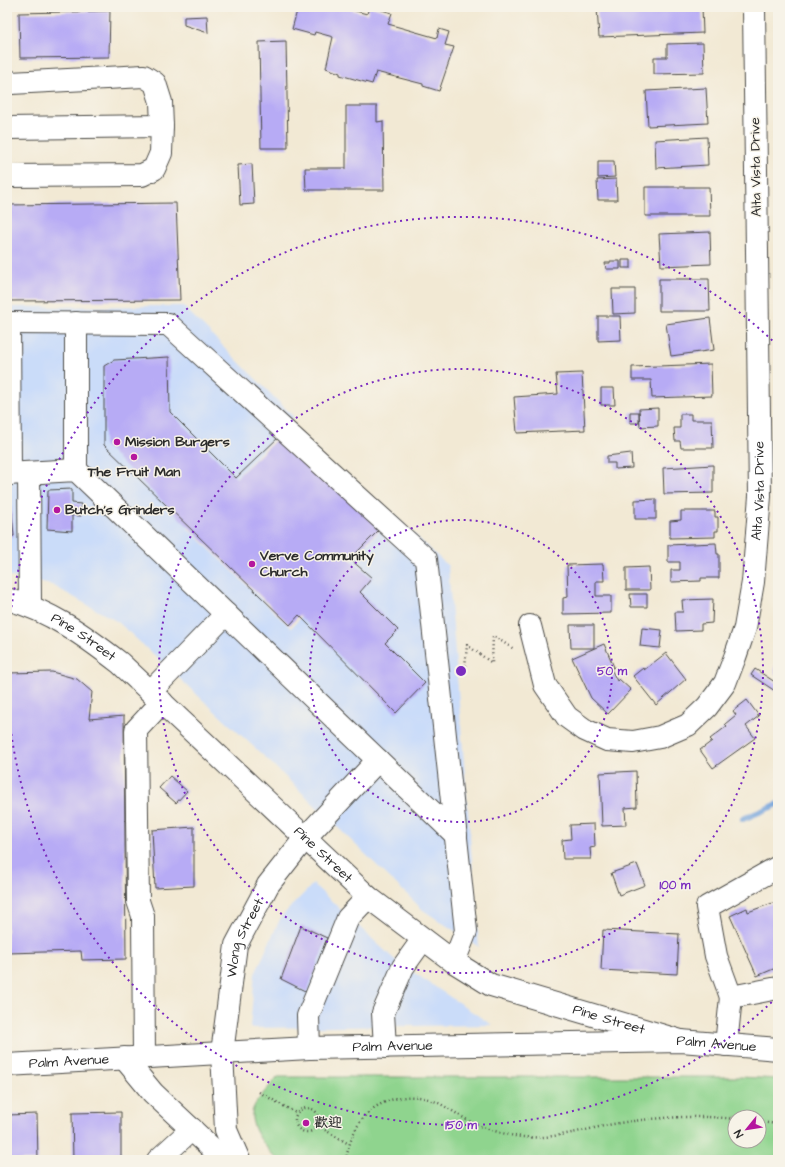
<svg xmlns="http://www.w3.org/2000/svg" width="785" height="1167" viewBox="0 0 785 1167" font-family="'Architects Daughter','LXGW WenKai TC',sans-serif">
<rect width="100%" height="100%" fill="#f7f3e8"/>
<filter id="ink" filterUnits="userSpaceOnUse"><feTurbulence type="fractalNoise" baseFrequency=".025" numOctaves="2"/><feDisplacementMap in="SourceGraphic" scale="8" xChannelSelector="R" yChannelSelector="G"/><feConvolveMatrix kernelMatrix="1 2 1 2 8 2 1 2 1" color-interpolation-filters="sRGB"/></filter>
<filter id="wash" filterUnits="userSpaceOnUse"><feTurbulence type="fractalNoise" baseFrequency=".012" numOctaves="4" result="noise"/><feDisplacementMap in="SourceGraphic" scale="16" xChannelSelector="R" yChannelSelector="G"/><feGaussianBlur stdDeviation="0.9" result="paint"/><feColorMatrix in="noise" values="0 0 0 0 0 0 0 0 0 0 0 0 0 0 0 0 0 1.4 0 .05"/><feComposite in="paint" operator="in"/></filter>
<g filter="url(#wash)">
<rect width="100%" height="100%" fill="#f2e9d4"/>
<path fill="#cadcf9" d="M 183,306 L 294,417 L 188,528 L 291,628 L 394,515 L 448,566 L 479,947 L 423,910 L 267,759 L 118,622 L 52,585 L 7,576 L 7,307 Z
M 313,884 L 395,960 L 492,1025 L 250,1028 L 255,974 L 281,917 Z"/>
<path fill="#8fd48e" stroke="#5d805c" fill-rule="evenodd" d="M 278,1077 L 740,1077 L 778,1079 L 778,1160 L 278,1160 C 267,1149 247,1126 253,1109 C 256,1100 271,1085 278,1077 ZM 735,1117 L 759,1117 L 759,1141 L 735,1141 Z"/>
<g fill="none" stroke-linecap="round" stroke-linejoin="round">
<path stroke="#70a1db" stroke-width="6" d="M 743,819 L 778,804"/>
</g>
<g id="blocks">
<path fill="#b7abf5" d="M 298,7 L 341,7 L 367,14 L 369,7 L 372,7 L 392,13 L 388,24 L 437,38 L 439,29 L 449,32 L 445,45 L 454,47 L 439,91 L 423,86 L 423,84 L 376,72 L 372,84 L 340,75 L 340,73 L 326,68 L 333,37 L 315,32 L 314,35 L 292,29 Z
M 702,7 L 703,33 L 599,37 L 597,8 Z
M 110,11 L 109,57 L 20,58 L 19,13 Z
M 207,16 L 208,33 L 184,25 L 184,17 Z
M 286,41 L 288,148 L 261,148 L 259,42 Z
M 703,43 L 704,73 L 654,74 L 654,57 L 667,57 L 667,44 Z
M 706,88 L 708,123 L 648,126 L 646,91 Z
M 346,106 L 377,106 L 377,122 L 383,121 L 384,190 L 306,190 L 305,168 L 346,168 Z
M 707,137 L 708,165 L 656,168 L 655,140 Z
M 598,161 L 614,161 L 615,177 L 598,178 Z
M 252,164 L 254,204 L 240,205 L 238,165 Z
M 616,179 L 617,200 L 598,200 L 597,180 Z
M 645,187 L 709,187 L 710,216 L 645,216 Z
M 176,203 L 180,300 L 7,301 L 7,205 Z
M 710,232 L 711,264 L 661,266 L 659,234 Z
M 622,260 L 631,260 L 631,268 L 622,268 Z
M 610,261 L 620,261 L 620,269 L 606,269 L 605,263 L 610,263 Z
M 659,279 L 709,279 L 710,311 L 659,311 Z
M 612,289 L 635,289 L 635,313 L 613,314 Z
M 598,316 L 620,316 L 621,340 L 598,341 Z
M 710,318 L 714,350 L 671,356 L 666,324 Z
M 169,357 L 170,412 L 236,478 L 282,434 L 381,528 L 350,559 L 372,578 L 360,592 L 398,630 L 385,643 L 425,683 L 396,713 L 299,615 L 290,625 L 104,445 L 104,366 L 114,360 Z
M 711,364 L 712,396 L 652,398 L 651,380 L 632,380 L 632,367 Z
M 582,373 L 585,430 L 517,433 L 514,397 L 558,394 L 556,374 Z
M 601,388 L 614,388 L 615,405 L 601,405 Z
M 658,408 L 658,426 L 640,427 L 639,409 Z
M 630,412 L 639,412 L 639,423 L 630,423 Z
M 680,414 L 691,414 L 691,420 L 712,420 L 713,448 L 681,448 L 680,441 L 675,441 L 674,428 L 680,428 Z
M 631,453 L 632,468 L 615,469 L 615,463 L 607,463 L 607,456 Z
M 713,465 L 713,493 L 664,494 L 663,468 Z
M 72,489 L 72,503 L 81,504 L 81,516 L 72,515 L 72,531 L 47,529 L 48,490 Z
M 7,494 L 10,494 L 14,536 L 7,537 Z
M 656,499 L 656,519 L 635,519 L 635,500 Z
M 681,511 L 715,511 L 715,517 L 718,517 L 718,531 L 715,531 L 715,537 L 670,538 L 670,521 L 681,520 Z
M 716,543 L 717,554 L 719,554 L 719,578 L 701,578 L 701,581 L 671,582 L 671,570 L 680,570 L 680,562 L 668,562 L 668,545 Z
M 603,564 L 604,581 L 596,581 L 596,596 L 611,596 L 611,613 L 563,614 L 563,598 L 568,597 L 567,565 Z
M 649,567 L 650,590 L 626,590 L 626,568 Z
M 630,594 L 647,594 L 647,607 L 631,607 Z
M 713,599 L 712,623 L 701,624 L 701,630 L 676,631 L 675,612 L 683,612 L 682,600 Z
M 776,611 L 778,611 L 778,645 L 777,645 Z
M 570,625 L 594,625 L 594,648 L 571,648 Z
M 642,628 L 662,630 L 660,648 L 640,646 Z
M 604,644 L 614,667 L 611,669 L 617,681 L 619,679 L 631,690 L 608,714 L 591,698 L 572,658 Z
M 666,653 L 686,679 L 656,705 L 633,676 L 643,668 L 644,670 Z
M 775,665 L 778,665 L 778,675 L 775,675 Z
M 755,669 L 778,684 L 775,691 L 751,675 Z
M 52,672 L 77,679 L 92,692 L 89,719 L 124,716 L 126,959 L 82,960 L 81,951 L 7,953 L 7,673 Z
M 747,700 L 759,716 L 746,726 L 755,738 L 713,768 L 700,750 L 712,741 L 710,739 L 727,726 L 725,724 L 736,715 L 733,711 Z
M 636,771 L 637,807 L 625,808 L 626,825 L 602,826 L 600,773 Z
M 170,776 L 187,791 L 176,803 L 159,788 Z
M 594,824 L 595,847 L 590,848 L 591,859 L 563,859 L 562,840 L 571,839 L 570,825 Z
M 194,827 L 194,886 L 155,888 L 152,830 Z
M 637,864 L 645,885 L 619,895 L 611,873 Z
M 778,901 L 778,967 L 757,976 L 730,916 L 747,908 L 748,912 Z
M 301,926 L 327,938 L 307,992 L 281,979 Z
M 603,930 L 679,934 L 677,974 L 601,970 Z
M 121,1112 L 121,1160 L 73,1160 L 72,1113 Z
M 37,1114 L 38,1160 L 7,1160 L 7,1115 Z"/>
</g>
</g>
<g filter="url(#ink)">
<use href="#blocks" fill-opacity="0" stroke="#494844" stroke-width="1"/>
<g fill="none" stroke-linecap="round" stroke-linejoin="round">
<defs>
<g id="minor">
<path d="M 7,80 L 11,83 L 144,76 L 155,83 L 161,102 L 162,126"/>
<path d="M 7,128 L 162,126 L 161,153 L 154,169 L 142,175 L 7,176"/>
<path d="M 7,323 L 168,324 L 426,559 L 466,931 L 454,962"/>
<path d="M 9,323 L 10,474"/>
<path d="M 76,323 L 76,470"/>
<path d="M 29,473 L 30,605"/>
<path d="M 7,474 L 76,470 L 456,835"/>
<path id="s1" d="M 7,599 C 51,611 85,636 120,663 L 368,897 L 454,962 L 491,985 L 681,1041"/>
<path id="s2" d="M 530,626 L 545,685 L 567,717 L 585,730 L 607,740 L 633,742 L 660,737 L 688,725 L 707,707 L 725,683 L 735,657 L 745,628 L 753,582 L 760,496 L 754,7"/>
<path d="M 151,691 L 226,614"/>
<path d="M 731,997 L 716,956 L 707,907 L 778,867"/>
<path d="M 726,1045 L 731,997 L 778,988"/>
<path d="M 385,1047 L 383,1013 L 403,967 L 423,939"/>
<path d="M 309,1048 L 308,1016 L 348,918 L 368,897"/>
<path d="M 144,1056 L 143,916 L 138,901 L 136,730 L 162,702"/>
<path d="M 124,1058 L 153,1093 L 219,1155 L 236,1160"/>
<path id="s3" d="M 7,1065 L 309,1048 L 681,1041 L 778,1049"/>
<path d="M 158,1160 L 192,1129"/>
<path id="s4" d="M 239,1160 L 226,1130 L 222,1053 L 236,945 L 268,885 L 305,838 L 378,760"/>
</g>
</defs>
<use href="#minor" stroke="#494844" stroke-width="24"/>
<path stroke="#494844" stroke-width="2.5" stroke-dasharray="1 3" stroke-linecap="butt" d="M 459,669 L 465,667 L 467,645 L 492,663 L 493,636 L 514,649
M 259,1092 L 296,1113
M295 1120a12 12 0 1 1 24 0a12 12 0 1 1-24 0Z
M 759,1122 L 778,1124
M 318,1126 L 349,1144
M 346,1160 C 351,1129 366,1104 399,1098 C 430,1092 444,1107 469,1121 C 482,1128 500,1133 515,1136 C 553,1142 589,1127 626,1122 C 661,1117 700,1115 735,1119"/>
<use href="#minor" stroke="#fff" stroke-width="22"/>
</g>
</g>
<g fill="none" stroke="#7b2cbf" stroke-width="2" stroke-dasharray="2 4">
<circle cx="461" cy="671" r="151"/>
<circle cx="461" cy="671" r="302"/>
<path d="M776 998A454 454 0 0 1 7 675M7 667A454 454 0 0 1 776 344"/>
</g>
<g fill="#b5179e" stroke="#f7f3e8" stroke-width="1.5">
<circle cx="117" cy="442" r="4"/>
<circle cx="134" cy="457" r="4"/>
<circle cx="57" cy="510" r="4"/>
<circle cx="252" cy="564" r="4"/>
<circle cx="306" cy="1123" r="4"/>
</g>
<g text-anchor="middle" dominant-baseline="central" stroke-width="3" stroke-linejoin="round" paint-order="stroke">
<g font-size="14" fill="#2b2b2b" stroke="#f7f3e8">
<text transform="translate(756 167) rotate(-91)">Alta Vista Drive</text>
<text stroke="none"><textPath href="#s2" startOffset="483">Alta Vista Drive</textPath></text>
<text stroke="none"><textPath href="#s1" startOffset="86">Pine Street</textPath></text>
<text stroke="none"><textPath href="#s1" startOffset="410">Pine Street</textPath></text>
<text stroke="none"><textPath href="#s4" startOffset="228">Wong Street</textPath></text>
<text stroke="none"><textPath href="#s1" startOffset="746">Pine Street</textPath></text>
<text stroke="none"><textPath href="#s3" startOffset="710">Palm Avenue</textPath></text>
<text stroke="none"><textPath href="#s3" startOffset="386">Palm Avenue</textPath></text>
<text stroke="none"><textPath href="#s3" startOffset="62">Palm Avenue</textPath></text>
</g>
<g font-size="14" font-weight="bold" fill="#2b2b2b" stroke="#f7f3e8" text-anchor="start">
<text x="125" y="442">Mission Burgers</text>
<text x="134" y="472" text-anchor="middle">The Fruit Man</text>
<text x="65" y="510">Butch's Grinders</text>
<text x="260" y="556">Verve Community<tspan x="260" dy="16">Church</tspan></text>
<text x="314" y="1123">歡迎</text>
</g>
</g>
<circle cx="461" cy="671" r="6" fill="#7b2cbf" stroke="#f7f3e8" stroke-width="2"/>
<g font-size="12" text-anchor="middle" font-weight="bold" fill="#7b2cbf" stroke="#f7f3e8" stroke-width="3" stroke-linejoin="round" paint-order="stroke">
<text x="612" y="675">50 m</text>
<text x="675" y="889">100 m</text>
<text x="461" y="1129">150 m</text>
</g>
<rect width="785" height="1167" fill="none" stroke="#f7f3e8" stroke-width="24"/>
<g transform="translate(747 1129) rotate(240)"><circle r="19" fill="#f7f3e8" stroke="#a5a39c"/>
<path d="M0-3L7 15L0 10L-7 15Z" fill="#b5179e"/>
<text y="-6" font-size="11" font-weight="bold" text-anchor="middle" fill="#2b2b2b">N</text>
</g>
</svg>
